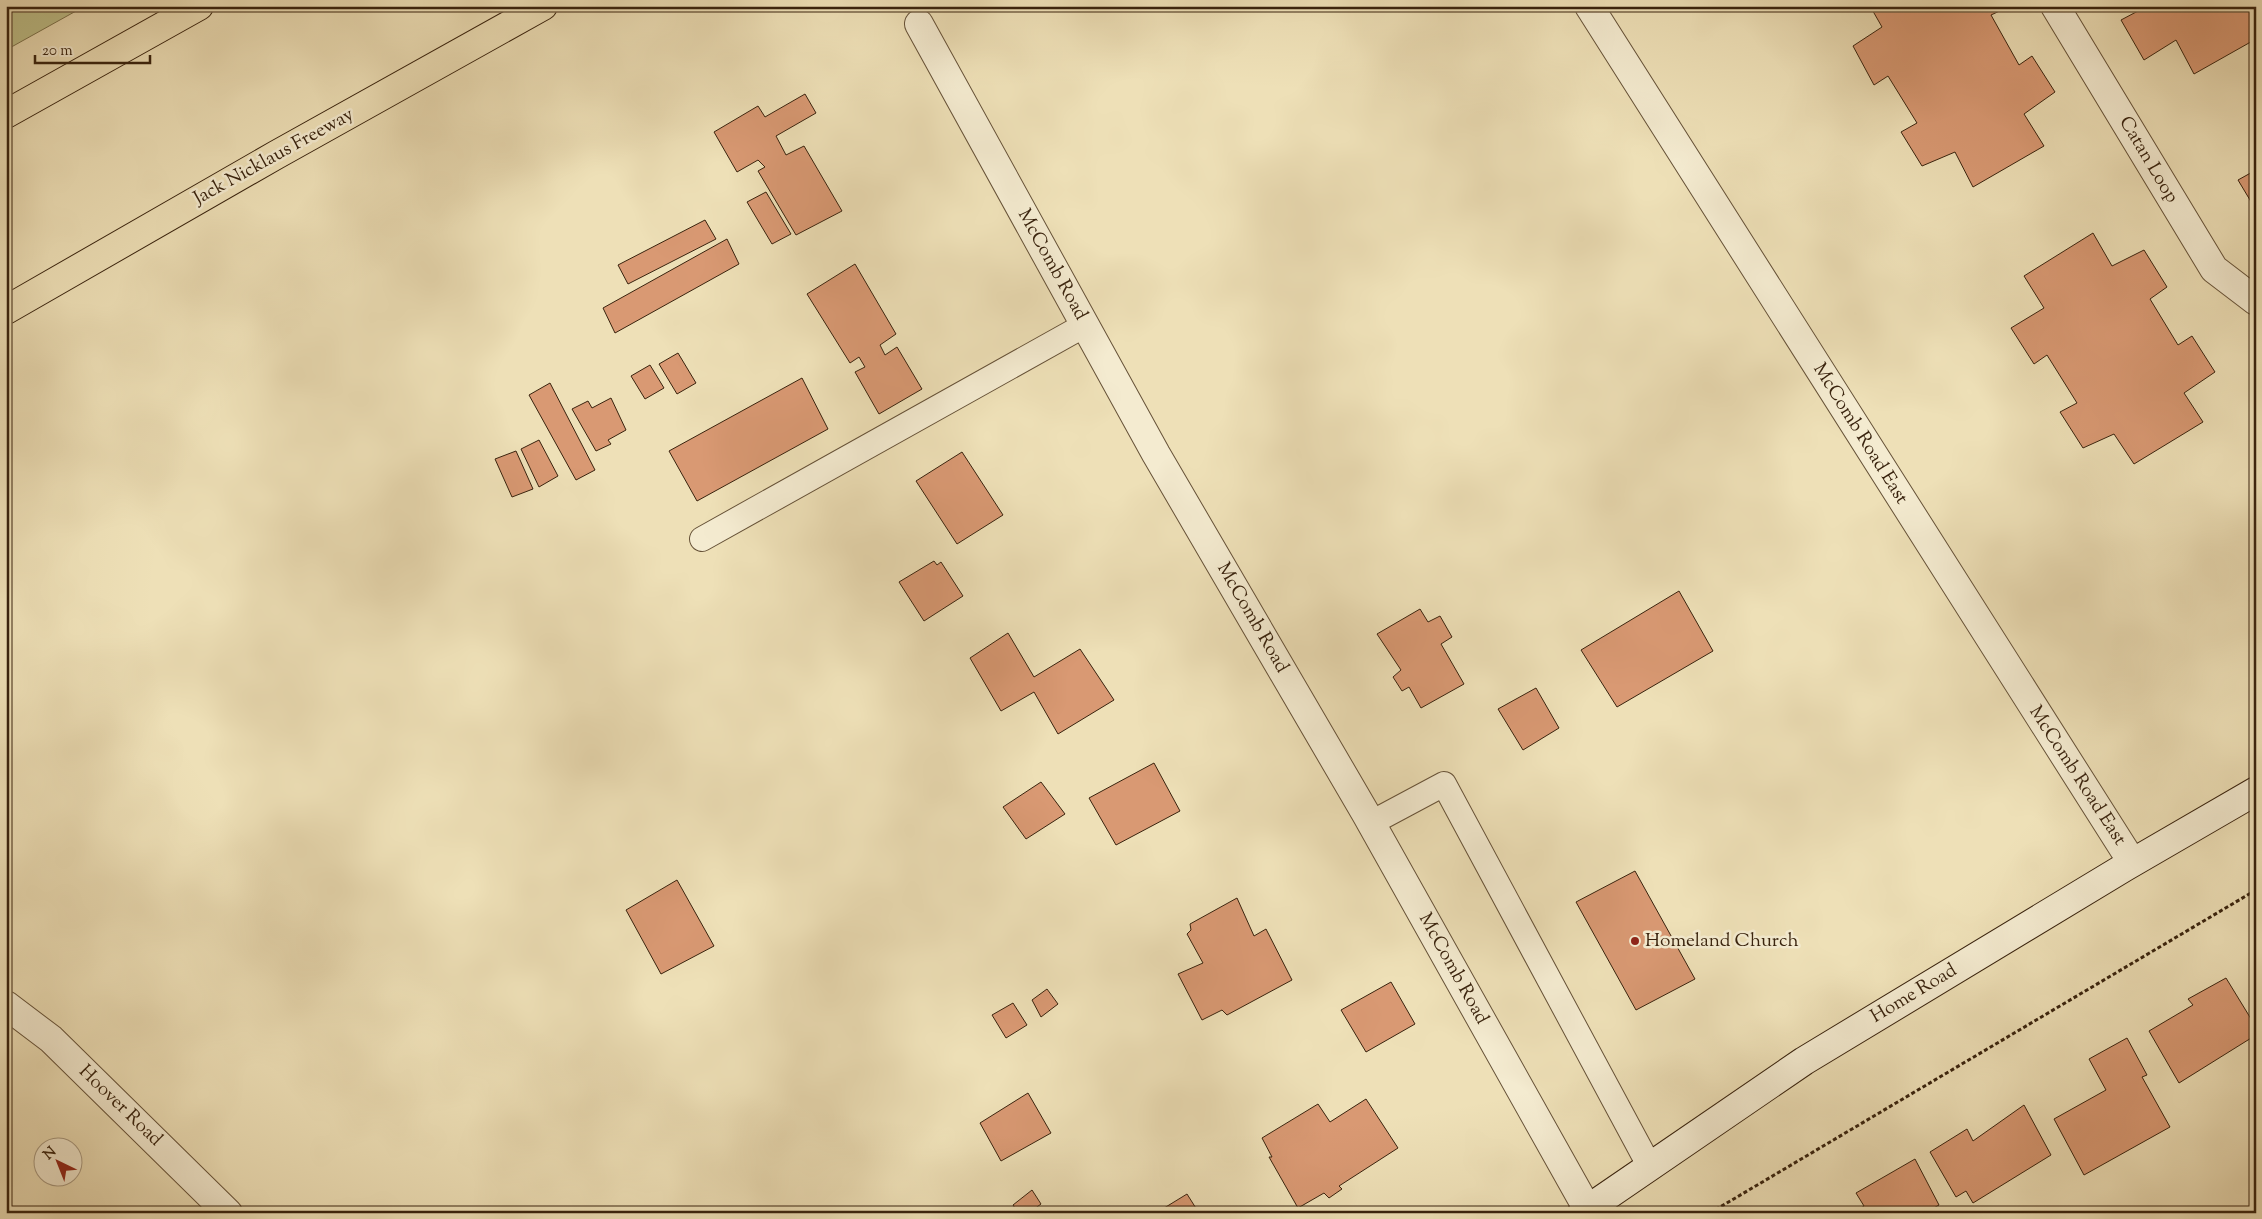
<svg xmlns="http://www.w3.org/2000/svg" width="2262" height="1219" viewBox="0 0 2262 1219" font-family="'Sorts Mill Goudy',serif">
<rect width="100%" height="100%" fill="#eee0b7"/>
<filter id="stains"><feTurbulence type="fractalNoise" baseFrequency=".004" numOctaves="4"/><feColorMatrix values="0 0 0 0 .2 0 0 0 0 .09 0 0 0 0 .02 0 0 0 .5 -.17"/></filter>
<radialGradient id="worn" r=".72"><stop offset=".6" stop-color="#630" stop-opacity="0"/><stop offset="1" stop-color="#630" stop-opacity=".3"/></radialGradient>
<path fill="#bfc18a" stroke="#7c724c" d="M 6,6 L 85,6 L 6,50 Z"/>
<path fill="#d99973" stroke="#39230e" d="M 1870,6 L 2005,6 L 2006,8 L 1991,15 L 2019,65 L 2032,56 L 2055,92 L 2024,114 L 2044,146 L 1973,187 L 1955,152 L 1922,166 L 1901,132 L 1917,123 L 1888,76 L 1874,85 L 1853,46 L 1882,27 Z
M 2136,6 L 2248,6 L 2256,19 L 2256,39 L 2194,74 L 2176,40 L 2144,60 L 2121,20 L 2138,11 Z
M 805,94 L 816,113 L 776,136 L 786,155 L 804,146 L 842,211 L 796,235 L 758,171 L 765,167 L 758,160 L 737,172 L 714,132 L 758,106 L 765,117 Z
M 2256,170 L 2256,210 L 2238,180 Z
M 766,192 L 791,234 L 772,244 L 747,202 Z
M 705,220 L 716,239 L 628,284 L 618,265 Z
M 2093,233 L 2112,266 L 2144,250 L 2167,287 L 2150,299 L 2178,345 L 2192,336 L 2215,372 L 2184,393 L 2203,422 L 2134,464 L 2114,434 L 2083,448 L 2060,412 L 2077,403 L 2047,355 L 2034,364 L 2011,328 L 2044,308 L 2024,276 Z
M 727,239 L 739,264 L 615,333 L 603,308 Z
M 855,264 L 896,334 L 880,345 L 885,355 L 897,347 L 922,389 L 879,414 L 855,372 L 865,367 L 859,357 L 850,363 L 807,294 Z
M 678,353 L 696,383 L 677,394 L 659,364 Z
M 650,365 L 664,388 L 645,399 L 631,376 Z
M 802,378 L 828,429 L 697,501 L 669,451 Z
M 550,383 L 595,470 L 576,480 L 529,395 Z
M 611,398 L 626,430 L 608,440 L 611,444 L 596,451 L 572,409 L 588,401 L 592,408 Z
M 539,440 L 558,476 L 539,487 L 521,449 Z
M 516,451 L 533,489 L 512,497 L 495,459 Z
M 962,452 L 1003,515 L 957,544 L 916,481 Z
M 934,561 L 937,565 L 941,562 L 963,596 L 924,621 L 899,582 Z
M 1679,591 L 1713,651 L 1617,707 L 1581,650 Z
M 1420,609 L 1428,622 L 1440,616 L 1452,637 L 1441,644 L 1464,684 L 1421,708 L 1409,687 L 1402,691 L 1393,677 L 1401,670 L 1377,634 Z
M 1008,633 L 1034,677 L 1080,649 L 1114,700 L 1058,734 L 1034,692 L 1001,711 L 970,658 Z
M 1536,688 L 1559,728 L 1523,750 L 1498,709 Z
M 1154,763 L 1180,811 L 1116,845 L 1089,798 Z
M 1041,782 L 1065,814 L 1026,839 L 1003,807 Z
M 1635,871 L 1695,979 L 1636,1010 L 1576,902 Z
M 677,880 L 714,946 L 661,974 L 626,910 Z
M 1237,898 L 1254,936 L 1266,929 L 1292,980 L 1227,1015 L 1222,1010 L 1202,1020 L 1178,974 L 1203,963 L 1187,934 L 1191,930 L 1190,924 Z
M 2226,978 L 2256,1027 L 2256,1035 L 2179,1083 L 2149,1031 L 2193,1005 L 2188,999 Z
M 1391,982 L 1415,1024 L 1366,1052 L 1341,1010 Z
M 1047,989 L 1058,1004 L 1041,1017 L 1032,1000 Z
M 1013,1003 L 1027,1025 L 1006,1038 L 992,1015 Z
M 2127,1038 L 2147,1075 L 2142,1077 L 2170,1127 L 2084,1175 L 2054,1119 L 2106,1090 L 2089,1059 Z
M 1028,1093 L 1051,1133 L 1001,1161 L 980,1123 Z
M 1366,1099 L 1398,1148 L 1339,1186 L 1342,1189 L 1329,1198 L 1324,1193 L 1298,1208 L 1269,1157 L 1272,1157 L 1262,1138 L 1318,1104 L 1330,1122 Z
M 2024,1105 L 2051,1155 L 1973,1203 L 1966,1191 L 1956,1197 L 1930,1152 L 1967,1129 L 1973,1141 Z
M 1915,1159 L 1939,1205 L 1925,1213 L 1854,1213 L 1864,1206 L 1856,1193 Z
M 1032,1190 L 1041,1204 L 1029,1213 L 1018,1213 L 1013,1205 Z
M 1187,1194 L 1199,1213 L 1156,1213 Z"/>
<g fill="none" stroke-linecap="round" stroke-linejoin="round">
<defs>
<path id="lane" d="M 702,539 L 1085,325
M 1371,823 L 1444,784 L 1650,1167"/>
<path id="street" d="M 1589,6 L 2132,862
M 2055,6 L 2214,269 L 2256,301
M 919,24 L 1156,454 L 1366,814 L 1588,1210
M 6,1005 L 51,1039 L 228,1213"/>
<path id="secondary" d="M 1582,1213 L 1804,1061 L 2125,867 L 2256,791"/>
<path id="highway" d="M 6,114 L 199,6
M 6,310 L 276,155 L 543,6"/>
</defs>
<use href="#lane" stroke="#665238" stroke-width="26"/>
<use href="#street" stroke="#665238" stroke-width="30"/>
<use href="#secondary" stroke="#39230e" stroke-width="30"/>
<use href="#highway" stroke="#39230e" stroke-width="30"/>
<path stroke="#39230e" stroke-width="3" stroke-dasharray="4 2.5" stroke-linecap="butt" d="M 1710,1213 L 2256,890"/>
<use href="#lane" stroke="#f4ebd0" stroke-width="24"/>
<use href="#street" stroke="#f4ebd0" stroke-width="28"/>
<use href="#secondary" stroke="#f4ebd0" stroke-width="28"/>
<use href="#highway" stroke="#eee0b7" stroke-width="28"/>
</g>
<circle fill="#8f2418" stroke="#f4ebd0" stroke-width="2" cx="1635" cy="941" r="5"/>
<g text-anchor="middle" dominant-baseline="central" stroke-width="5" stroke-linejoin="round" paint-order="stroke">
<g font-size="19" fill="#39230e" stroke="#f4ebd0">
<text transform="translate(274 157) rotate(-29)">Jack Nicklaus Freeway</text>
<text transform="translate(2148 160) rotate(59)">Catan Loop</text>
<text transform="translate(1052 265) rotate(61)">McComb Road</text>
<text transform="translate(1860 434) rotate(58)">McComb Road East</text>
<text transform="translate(1252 618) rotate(60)">McComb Road</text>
<text transform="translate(2077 776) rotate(57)">McComb Road East</text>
<text transform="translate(1453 969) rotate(61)">McComb Road</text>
<text transform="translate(1914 994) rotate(-31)">Home Road</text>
<text transform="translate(120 1106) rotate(44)">Hoover Road</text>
</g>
<g font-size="19" fill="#39230e" stroke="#f4ebd0" text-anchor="start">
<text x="1645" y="941">Homeland Church</text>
</g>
</g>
<rect width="2262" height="1219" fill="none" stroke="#eee0b7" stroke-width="25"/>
<rect x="8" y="8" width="2247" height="1204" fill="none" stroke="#39230e" stroke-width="2.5"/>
<rect x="12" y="12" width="2237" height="1194" fill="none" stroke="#39230e"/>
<g transform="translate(58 1162) rotate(317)"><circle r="24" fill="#f4ebd0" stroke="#a99b82"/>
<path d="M0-4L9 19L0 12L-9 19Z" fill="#8f2418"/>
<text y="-8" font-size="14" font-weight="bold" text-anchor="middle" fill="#39230e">N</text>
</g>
<path d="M35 55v8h115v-8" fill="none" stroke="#39230e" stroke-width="2.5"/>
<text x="42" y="55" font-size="15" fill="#39230e" stroke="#f4ebd0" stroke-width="4" paint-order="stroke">20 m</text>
<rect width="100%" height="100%" filter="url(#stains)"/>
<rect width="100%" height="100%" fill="url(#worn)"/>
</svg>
